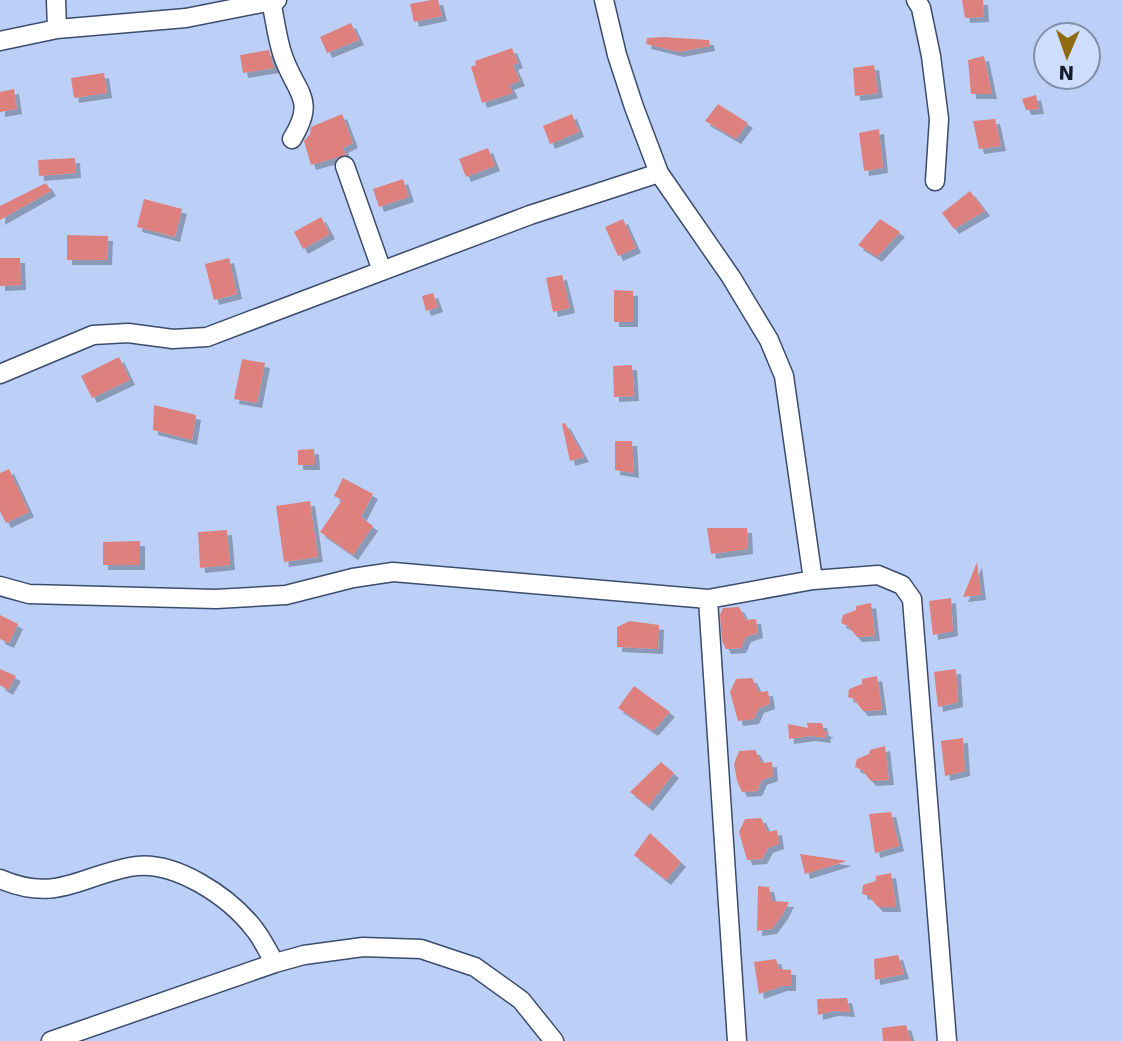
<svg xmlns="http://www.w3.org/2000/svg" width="1123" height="1041" viewBox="0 0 1123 1041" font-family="'DejaVu Sans',sans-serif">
<defs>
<filter id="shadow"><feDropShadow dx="5" dy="5" stdDeviation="0" flood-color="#0004"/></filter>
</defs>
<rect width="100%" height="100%" fill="#bcd0f7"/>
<path fill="#de807d" filter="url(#shadow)" d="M 431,0 L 438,0 L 442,16 L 414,22 L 410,4 Z
M 962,0 L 983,0 L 984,17 L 965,18 Z
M 351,23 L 359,40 L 327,53 L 320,37 Z
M 664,37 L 709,40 L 710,46 L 679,52 L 646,44 L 647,38 Z
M 512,48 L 518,63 L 513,65 L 520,81 L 509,85 L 513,93 L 482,103 L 471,67 L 476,65 L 475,61 Z
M 269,50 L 274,68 L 243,73 L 240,55 Z
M 984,56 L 992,94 L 971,94 L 968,60 Z
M 874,65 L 878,93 L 855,96 L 853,68 Z
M 104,73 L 107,93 L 74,98 L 71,78 Z
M 14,89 L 17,109 L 0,112 L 0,92 Z
M 1036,95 L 1039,109 L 1026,110 L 1022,99 Z
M 718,104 L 748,123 L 736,139 L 705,121 Z
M 342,114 L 353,143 L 343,148 L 346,155 L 311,165 L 304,141 L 310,134 L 311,127 Z
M 572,114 L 579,132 L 550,144 L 543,126 Z
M 995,119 L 1001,146 L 979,149 L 973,121 Z
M 879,129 L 883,168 L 864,171 L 859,133 Z
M 488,148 L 495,166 L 466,177 L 459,159 Z
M 75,158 L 76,173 L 39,176 L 38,160 Z
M 403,179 L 409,197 L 379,207 L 373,189 Z
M 46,183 L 51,191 L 0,220 L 0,206 Z
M 970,191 L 985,211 L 954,229 L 942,213 Z
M 144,199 L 182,209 L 175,237 L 137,227 Z
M 321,217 L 330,234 L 303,249 L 294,232 Z
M 623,219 L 636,248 L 618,256 L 605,227 Z
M 880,219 L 900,232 L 877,257 L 858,245 Z
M 67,235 L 108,236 L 107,260 L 67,260 Z
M 0,258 L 20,258 L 21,285 L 0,286 Z
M 229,258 L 237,294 L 214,300 L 205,264 Z
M 562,275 L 570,308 L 553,312 L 546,278 Z
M 614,290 L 633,291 L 633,322 L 614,322 Z
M 433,293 L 438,307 L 426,311 L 422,296 Z
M 119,357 L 130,380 L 92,398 L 81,376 Z
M 242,359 L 265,363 L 257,403 L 234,399 Z
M 632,365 L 634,396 L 614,397 L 613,366 Z
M 154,405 L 196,415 L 192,440 L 153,430 Z
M 565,423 L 584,457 L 570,461 L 562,424 Z
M 615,441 L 632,441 L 634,473 L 615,470 Z
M 314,449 L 315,465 L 298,465 L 298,450 Z
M 9,469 L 29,512 L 6,523 L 0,511 L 0,473 Z
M 343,478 L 373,494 L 361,517 L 373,526 L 353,555 L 320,532 L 342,500 L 334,496 Z
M 310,501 L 318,557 L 284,562 L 276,506 Z
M 707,528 L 747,528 L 748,549 L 711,554 Z
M 227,530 L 230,565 L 200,568 L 198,532 Z
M 140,541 L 140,565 L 103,565 L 103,542 Z
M 977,562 L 981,595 L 963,597 Z
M 951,598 L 953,631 L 933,635 L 929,601 Z
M 871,603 L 875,636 L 857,637 L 848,626 L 841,623 L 843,615 L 856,610 L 856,606 Z
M 739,607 L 746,620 L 756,619 L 758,633 L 746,637 L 741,648 L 726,649 L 722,641 L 720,615 L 723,608 Z
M 0,615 L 18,624 L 9,643 L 0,639 Z
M 630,621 L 659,625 L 658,649 L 617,647 L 617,627 Z
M 0,669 L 16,676 L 8,690 L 0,685 Z
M 956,669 L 958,702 L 938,707 L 934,672 Z
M 877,676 L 882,710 L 863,711 L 854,699 L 848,697 L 849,689 L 862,684 L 862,679 Z
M 752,678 L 759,692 L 768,691 L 770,704 L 759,708 L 754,719 L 738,721 L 730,692 L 736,679 Z
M 634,686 L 670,712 L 653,731 L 618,708 Z
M 807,723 L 822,723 L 824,731 L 829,733 L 825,734 L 826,738 L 810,736 L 789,739 L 788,724 L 808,728 Z
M 963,738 L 965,771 L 945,776 L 941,741 Z
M 885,746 L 889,780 L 871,781 L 862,770 L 855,767 L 857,759 L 869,754 L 870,750 Z
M 755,750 L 762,763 L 772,762 L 773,776 L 762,780 L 757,791 L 742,792 L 737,781 L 734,764 L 739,751 Z
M 661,762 L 674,773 L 648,806 L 630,792 Z
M 891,812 L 899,846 L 875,853 L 869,814 Z
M 761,818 L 768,832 L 777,830 L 779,844 L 768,848 L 762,859 L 747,860 L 739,832 L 745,819 Z
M 650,833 L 681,862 L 666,880 L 634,855 Z
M 800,854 L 847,861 L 805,874 Z
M 891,873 L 896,907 L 878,907 L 869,896 L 862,894 L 863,885 L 876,881 L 876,876 Z
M 758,886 L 769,887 L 772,901 L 789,902 L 783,914 L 772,929 L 757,931 Z
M 898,955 L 904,974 L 875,980 L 874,959 Z
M 776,959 L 779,969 L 791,970 L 791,986 L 782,986 L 759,994 L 754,962 Z
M 847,998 L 850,1012 L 833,1011 L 818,1015 L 817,999 Z
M 906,1025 L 911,1041 L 883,1041 L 882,1028 Z"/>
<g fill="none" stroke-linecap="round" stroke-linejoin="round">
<defs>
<path id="minor" d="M 56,0 L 57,29
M 604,0 L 617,55 L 634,107 L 659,173 L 731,277 L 769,340 L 784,376 L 813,580
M 916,0 L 921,8 L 931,56 L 939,119 L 935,181
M 271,1 C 275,19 277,39 283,56 C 296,94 317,98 292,139
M 0,41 L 57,29 L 186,18 L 277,0
M 345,166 L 382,271
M 0,374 L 93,335 L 128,333 L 173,339 L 207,337 L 530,215 L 659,173
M 0,586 L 29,594 L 216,599 L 286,595 L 353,578 L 393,572 L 708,599
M 0,879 C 56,903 78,877 130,867 C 173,858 230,897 255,930 C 263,940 268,952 275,963
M 51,1041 L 275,963 L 304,955 L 363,947 L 421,949 L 475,967 L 521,1000 L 554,1041
M 737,1041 L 708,599 L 813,580 L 878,575 L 902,585 L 912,599 L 947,1041"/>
</defs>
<use href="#minor" stroke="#3b4c6d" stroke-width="21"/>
<use href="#minor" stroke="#fff" stroke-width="18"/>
</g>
<g transform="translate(1067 56) rotate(182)"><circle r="33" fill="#ccddfd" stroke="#828fa8" stroke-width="2"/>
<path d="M0-5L12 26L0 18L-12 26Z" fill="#8f6a0e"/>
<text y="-10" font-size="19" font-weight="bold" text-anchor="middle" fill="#141b29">N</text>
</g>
</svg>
